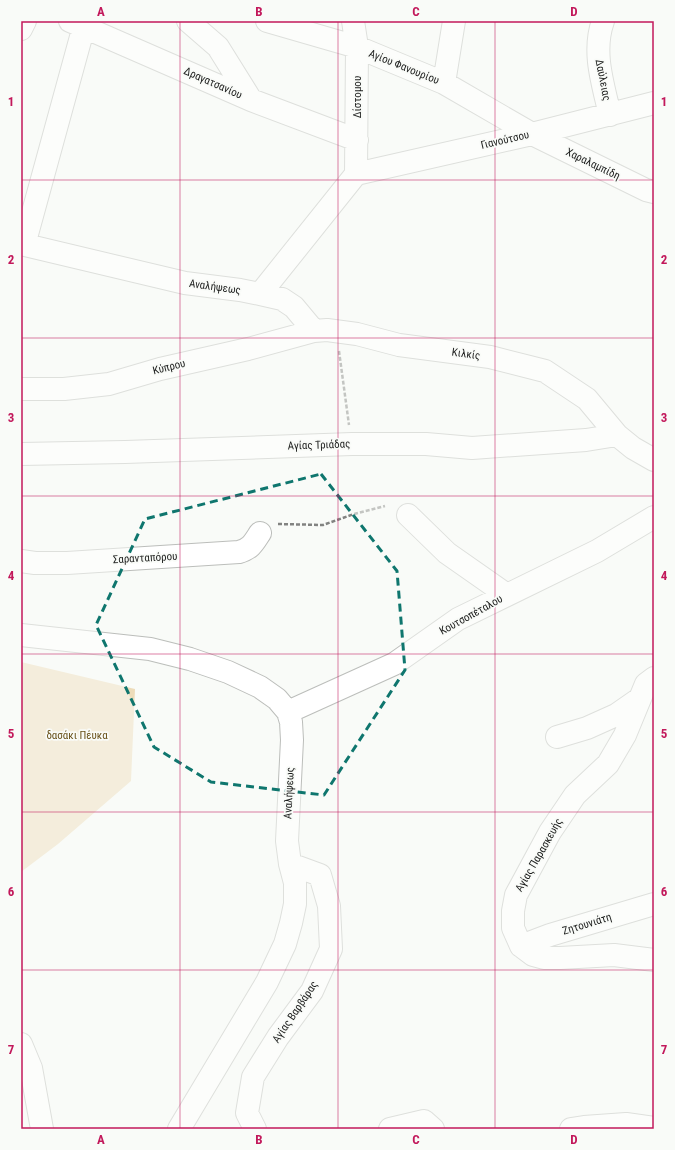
<svg xmlns="http://www.w3.org/2000/svg" width="675" height="1150" viewBox="0 0 675 1150" font-family="'Roboto Condensed',sans-serif">
<rect width="100%" height="100%" fill="#f9fbf8"/>
<path fill="#eddcba" d="M 21,662 L 135,689 L 131,781 L 58,844 L 21,872 Z"/>
<g fill="none" stroke-linecap="round" stroke-linejoin="round">
<defs>
<path id="minor" d="M 70,21 L 251,100 L 357,140
M 188,21 L 218,47 L 251,100
M 267,21 L 357,47 L 444,83 L 532,134 L 646,190 L 654,192
M 353,21 L 357,47 L 356,174
M 603,21 C 592,52 603,84 610,115
M 21,29 L 25,21
M 444,83 L 454,21
M 356,174 L 532,134 L 654,103
M 21,244 L 185,283 L 240,290 L 260,294 L 356,174
M 24,245 L 84,26
M 260,294 L 282,299 L 294,307 L 314,331 L 327,330 L 357,334 L 399,345 L 490,357 L 545,371 L 587,399 L 617,435 L 633,448 L 654,460
M 21,389 L 64,389 L 109,384 L 160,369 L 248,349 L 314,331
M 21,454 L 125,452 L 352,444 L 426,444 L 472,448 L 586,440 L 617,435
M 408,515 L 447,553 L 507,595
M 21,561 L 35,563 L 67,563 L 239,552 C 251,549 254,542 260,533
M 21,635 L 150,649 L 190,659 L 228,672 L 260,687 L 277,699 L 288,712 L 291,722 L 292,740 L 287,841 L 290,864 L 295,883 L 295,904 L 291,923 L 285,944 L 267,982 L 179,1129
M 654,678 L 646,684 L 625,735 L 608,764 L 575,795 L 550,832 L 516,895 L 513,911 L 513,928 L 521,946 L 533,955 L 544,958 L 560,958 L 614,955 L 654,960
M 288,712 L 394,664 L 458,619 L 597,551 L 654,517
M 557,737 L 587,728 L 616,715 L 639,699
M 521,946 L 550,935 L 654,904
M 21,1044 L 31,1068 L 42,1129
M 255,1129 L 247,1113 L 253,1077 L 278,1037 L 312,991 L 331,949 L 329,906 L 320,875 L 290,864
M 390,1129 L 424,1121 L 433,1129
M 571,1129 L 584,1127 L 626,1124 L 654,1128"/>
</defs>
<use href="#minor" stroke="#bcbebb" stroke-width="24"/>
<path stroke="#828381" stroke-width="2.5" stroke-dasharray="4 2" stroke-linecap="butt" d="M 339,351 L 349,425
M 278,524 L 323,525 L 354,514 L 385,506"/>
<use href="#minor" stroke="#fff" stroke-width="22"/>
</g>
<path d="M0 0H675V1150H0ZM 321,474 L 397,571 L 405,670 L 324,795 L 211,782 L 154,747 L 96,625 L 145,519 Z" fill="#f9fbf8" fill-opacity=".55" fill-rule="evenodd"/>
<path fill="none" stroke="#0f766e" stroke-width="3" stroke-dasharray="8 5" stroke-linejoin="round" d="M 321,474 L 397,571 L 405,670 L 324,795 L 211,782 L 154,747 L 96,625 L 145,519 Z"/>
<path fill="none" stroke="#c2185b" stroke-width="1" stroke-opacity="0.55" d="M 180,21 L 180,1129M 338,21 L 338,1129M 495,21 L 495,1129M 21,180 L 654,180M 21,338 L 654,338M 21,496 L 654,496M 21,654 L 654,654M 21,812 L 654,812M 21,970 L 654,970"/>
<g text-anchor="middle" dominant-baseline="central" stroke-width="3.5" stroke-linejoin="round" paint-order="stroke">
<g font-size="11" fill="#1c1d1c" stroke="#f9fbf8">
<text transform="translate(404 67) rotate(22)">Αγίου Φανουρίου</text>
<text transform="translate(603 80) rotate(79)">Δαύλειας</text>
<text transform="translate(213 83) rotate(24)">Δραγατσανίου</text>
<text transform="translate(357 97) rotate(-90)">Δίστομου</text>
<text transform="translate(505 140) rotate(-13)">Γιανούτσου</text>
<text transform="translate(593 164) rotate(26)">Χαραλαμπίδη</text>
<text transform="translate(215 287) rotate(8)">Αναλήψεως</text>
<text transform="translate(466 354) rotate(8)">Κιλκίς</text>
<text transform="translate(169 367) rotate(-14)">Κύπρου</text>
<text transform="translate(319 445) rotate(-2)">Αγίας Τριάδας</text>
<text transform="translate(145 558) rotate(-3)">Σαρανταπόρου</text>
<text transform="translate(471 615) rotate(-29)">Κουτσοπέταλου</text>
<text transform="translate(289 793) rotate(-87)">Αναλήψεως</text>
<text transform="translate(539 855) rotate(-60)">Αγίας Παρασκευής</text>
<text transform="translate(587 924) rotate(-17)">Ζητουνιάτη</text>
<text transform="translate(295 1012) rotate(-56)">Αγίας Βαρβάρας</text>
</g>
<g font-size="11" fill="#685119" stroke="#f9fbf8">
<text x="77" y="735">δασάκι Πέυκα</text>
</g>
</g>
<rect width="675" height="1150" fill="none" stroke="#f9fbf8" stroke-width="44"/>
<rect x="22" y="22" width="631" height="1106" fill="none" stroke="#c2185b" stroke-width="1.5"/>
<g font-size="13" text-anchor="middle" font-weight="bold" fill="#c2185b">
<text x="101" y="16">A</text>
<text x="259" y="16">B</text>
<text x="416" y="16">C</text>
<text x="574" y="16">D</text>
<text x="11" y="106">1</text>
<text x="664" y="106">1</text>
<text x="11" y="264">2</text>
<text x="664" y="264">2</text>
<text x="11" y="422">3</text>
<text x="664" y="422">3</text>
<text x="11" y="580">4</text>
<text x="664" y="580">4</text>
<text x="11" y="738">5</text>
<text x="664" y="738">5</text>
<text x="11" y="896">6</text>
<text x="664" y="896">6</text>
<text x="11" y="1054">7</text>
<text x="664" y="1054">7</text>
<text x="101" y="1144">A</text>
<text x="259" y="1144">B</text>
<text x="416" y="1144">C</text>
<text x="574" y="1144">D</text>
</g>
</svg>
